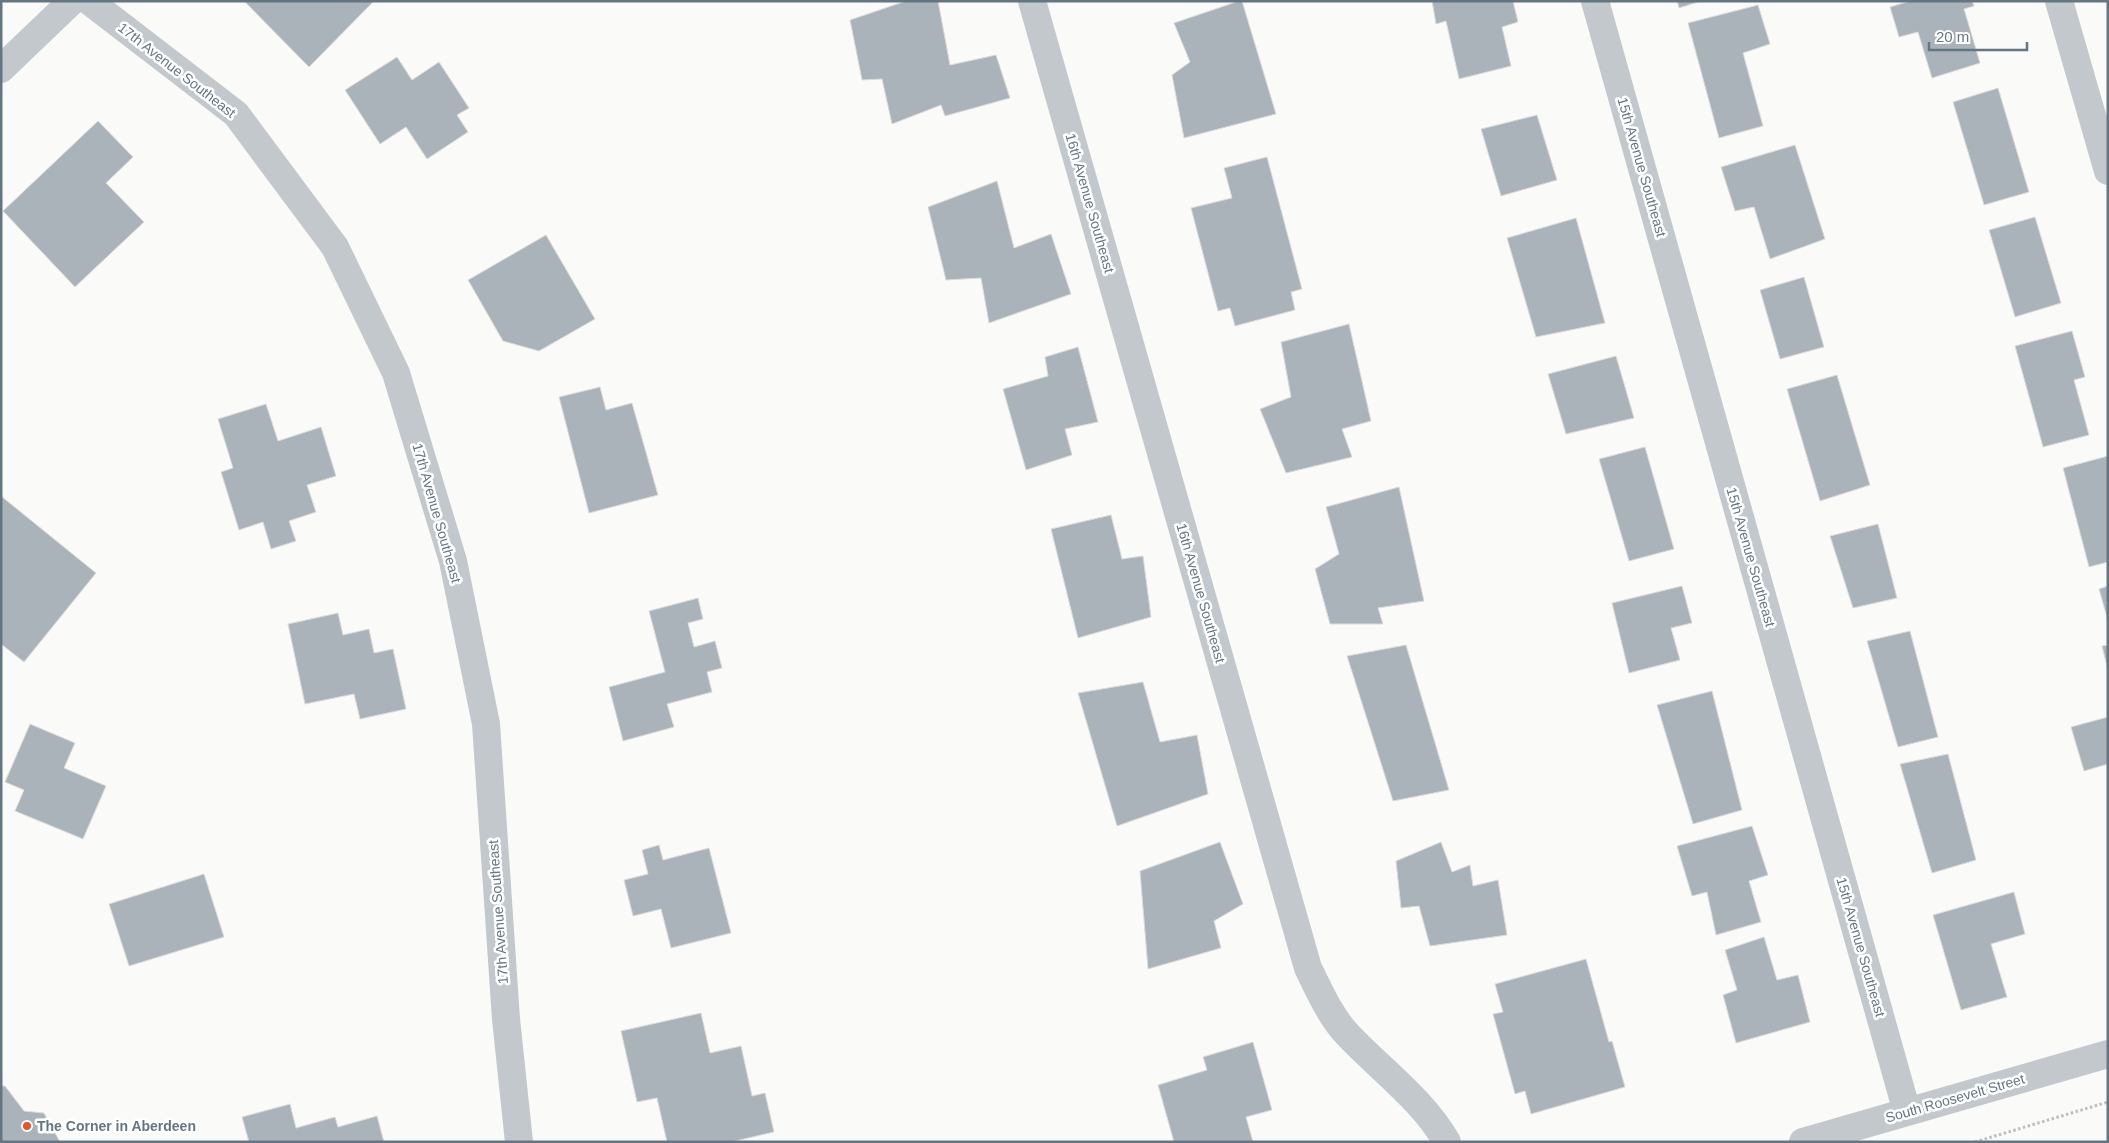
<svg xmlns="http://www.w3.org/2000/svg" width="2109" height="1143" viewBox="0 0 2109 1143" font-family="Arial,sans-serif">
<rect width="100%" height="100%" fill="#fafaf8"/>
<path fill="#aab3b9" stroke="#dcdcda" d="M 244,1 L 374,1 L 309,67 Z
M 906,1 L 938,1 L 950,65 L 996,55 L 1010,98 L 945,116 L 941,105 L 892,124 L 882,79 L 862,80 L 850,20 Z
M 1239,1 L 1242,1 L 1276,114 L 1184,138 L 1172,75 L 1190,62 L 1174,23 Z
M 1432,1 L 1513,1 L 1518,22 L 1502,27 L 1511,66 L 1459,79 L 1446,21 L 1436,24 Z
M 1677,1 L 1701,1 L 1679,8 Z
M 1910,1 L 1972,1 L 1974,6 L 1964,9 L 1980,63 L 1932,78 L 1918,32 L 1899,37 L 1890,7 Z
M 1758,5 L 1770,44 L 1743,53 L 1763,126 L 1719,138 L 1688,23 Z
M 397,57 L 412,80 L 439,62 L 469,108 L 457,115 L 468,132 L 427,159 L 406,127 L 380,144 L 345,90 Z
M 1998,88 L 2029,192 L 1984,205 L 1953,102 Z
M 1537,115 L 1557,180 L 1501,196 L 1481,129 Z
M 98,121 L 133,157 L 106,183 L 144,222 L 75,287 L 3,211 Z
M 1795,145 L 1825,239 L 1770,259 L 1754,207 L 1735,211 L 1721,167 Z
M 1267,157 L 1302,289 L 1291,292 L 1295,310 L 1235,326 L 1230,308 L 1218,311 L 1191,208 L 1232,198 L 1224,168 Z
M 997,181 L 1014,248 L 1051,234 L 1071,294 L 989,323 L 981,278 L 946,280 L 928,207 Z
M 2035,217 L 2061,303 L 2015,317 L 1989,230 Z
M 1576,218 L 1605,323 L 1536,337 L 1507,238 Z
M 546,235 L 595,319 L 539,351 L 503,341 L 468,280 Z
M 1804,277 L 1824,347 L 1780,359 L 1760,290 Z
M 1349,324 L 1371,421 L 1342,429 L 1352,457 L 1286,473 L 1260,409 L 1291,397 L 1281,342 Z
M 2072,331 L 2085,377 L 2074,380 L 2089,435 L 2043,447 L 2015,346 Z
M 1078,347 L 1098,422 L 1065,429 L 1072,455 L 1026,470 L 1003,389 L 1048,376 L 1045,357 Z
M 1616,356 L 1634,418 L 1566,434 L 1548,374 Z
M 1837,375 L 1870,485 L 1820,501 L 1787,389 Z
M 600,387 L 606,410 L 632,403 L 658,495 L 589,513 L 559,397 Z
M 266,404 L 278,441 L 321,427 L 336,476 L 307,485 L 316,512 L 289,521 L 296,541 L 271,549 L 263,522 L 239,530 L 221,472 L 233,468 L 218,419 Z
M 1645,447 L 1674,549 L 1629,561 L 1599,459 Z
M 2108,456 L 2108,562 L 2089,567 L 2063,468 Z
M 1399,487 L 1424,601 L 1378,608 L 1383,624 L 1330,624 L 1315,569 L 1339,554 L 1326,507 Z
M 1,496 L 96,573 L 24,662 L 1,644 Z
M 1111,515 L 1122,559 L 1143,556 L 1151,617 L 1078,638 L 1051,529 Z
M 1878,524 L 1897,598 L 1853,608 L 1830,536 Z
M 1682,586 L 1692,623 L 1671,628 L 1680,660 L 1629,673 L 1612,603 Z
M 2108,586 L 2108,621 L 2099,589 Z
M 698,598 L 703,619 L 688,623 L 694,647 L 715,641 L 722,668 L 707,672 L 712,692 L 667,704 L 674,727 L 623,741 L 609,687 L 665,672 L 649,611 Z
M 338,613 L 343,635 L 369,629 L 374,653 L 393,649 L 406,709 L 360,719 L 354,694 L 305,704 L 288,624 Z
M 1910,631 L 1938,737 L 1898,747 L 1867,641 Z
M 1406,645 L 1449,790 L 1393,801 L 1347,656 Z
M 2108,645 L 2108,670 L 2102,646 Z
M 1143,682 L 1160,742 L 1197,735 L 1208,794 L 1117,826 L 1078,693 Z
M 1712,691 L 1742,810 L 1693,824 L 1657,705 Z
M 2108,717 L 2108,764 L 2084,771 L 2071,727 Z
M 30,724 L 75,743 L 64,768 L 106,786 L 83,839 L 15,811 L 24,790 L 5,782 Z
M 1948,754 L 1976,860 L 1932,873 L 1900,764 Z
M 1752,826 L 1768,875 L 1749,881 L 1761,922 L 1716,935 L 1707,892 L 1692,896 L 1677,846 Z
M 1220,842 L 1243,904 L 1214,921 L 1221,948 L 1148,969 L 1140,871 Z
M 1441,842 L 1452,872 L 1470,865 L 1473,886 L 1498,880 L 1507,935 L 1430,946 L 1419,906 L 1401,908 L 1396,861 Z
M 659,845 L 663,860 L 709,848 L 731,933 L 671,948 L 661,909 L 633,916 L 624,880 L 648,874 L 642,850 Z
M 204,874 L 224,937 L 129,966 L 109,904 Z
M 2014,892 L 2025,934 L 1991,944 L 2007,997 L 1961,1010 L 1933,915 Z
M 1764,937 L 1777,980 L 1798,975 L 1810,1022 L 1736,1043 L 1723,995 L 1737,990 L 1725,950 Z
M 1586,959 L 1609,1042 L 1612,1041 L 1625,1087 L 1531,1114 L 1525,1091 L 1515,1094 L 1493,1014 L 1503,1012 L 1495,984 Z
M 701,1013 L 710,1053 L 741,1046 L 752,1096 L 765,1093 L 774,1132 L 731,1142 L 667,1142 L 657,1098 L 637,1102 L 621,1031 Z
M 1253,1042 L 1272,1110 L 1246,1117 L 1253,1142 L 1174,1142 L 1158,1085 L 1207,1070 L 1203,1057 Z
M 1,1086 L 5,1086 L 24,1111 L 44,1113 L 60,1142 L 1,1142 Z
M 290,1104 L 296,1128 L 335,1117 L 338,1127 L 377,1116 L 384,1142 L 249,1142 L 242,1117 Z"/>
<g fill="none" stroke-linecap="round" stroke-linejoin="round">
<path stroke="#bbbfc2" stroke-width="3" stroke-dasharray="2.5 2.5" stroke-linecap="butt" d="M 1975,1142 L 2108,1102"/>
<path stroke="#c3c8cc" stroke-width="28" d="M 89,1 L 236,114 L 335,247 L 396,373 L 453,561 L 486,724 L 506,1019 L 519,1142
M 1032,1 L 1308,968 C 1319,990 1330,1016 1347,1034 C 1381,1070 1422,1099 1447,1142
M 1595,1 L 1907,1112
M 2059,1 L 2108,171
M 1,69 L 72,1
M 1803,1142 L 2108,1054"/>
</g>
<circle fill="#e4572e" stroke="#fff" stroke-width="2" cx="27" cy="1126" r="5"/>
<g text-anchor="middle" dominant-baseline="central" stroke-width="5" stroke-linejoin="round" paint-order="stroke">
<g font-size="14" fill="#657683" stroke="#fff">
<text transform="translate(177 70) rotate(38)">17th Avenue Southeast</text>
<text transform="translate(1642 167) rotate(74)">15th Avenue Southeast</text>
<text transform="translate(1090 203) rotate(74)">16th Avenue Southeast</text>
<text transform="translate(437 513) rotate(74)">17th Avenue Southeast</text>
<text transform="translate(1751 557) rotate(74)">15th Avenue Southeast</text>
<text transform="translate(1201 593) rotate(74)">16th Avenue Southeast</text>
<text transform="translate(498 912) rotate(-94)">17th Avenue Southeast</text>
<text transform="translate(1861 947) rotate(74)">15th Avenue Southeast</text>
<text transform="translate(1955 1098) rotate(-16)">South Roosevelt Street</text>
</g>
<g font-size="14" font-weight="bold" fill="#657683" stroke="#fff" text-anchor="start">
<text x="37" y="1126">The Corner in Aberdeen</text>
</g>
</g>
<rect width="2109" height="1143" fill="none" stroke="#657683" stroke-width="5"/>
<path d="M1929 42v8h98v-8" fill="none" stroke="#657683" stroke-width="2.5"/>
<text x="1936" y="42" font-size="15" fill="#657683" stroke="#ffffff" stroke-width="4" paint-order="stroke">20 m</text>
</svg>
